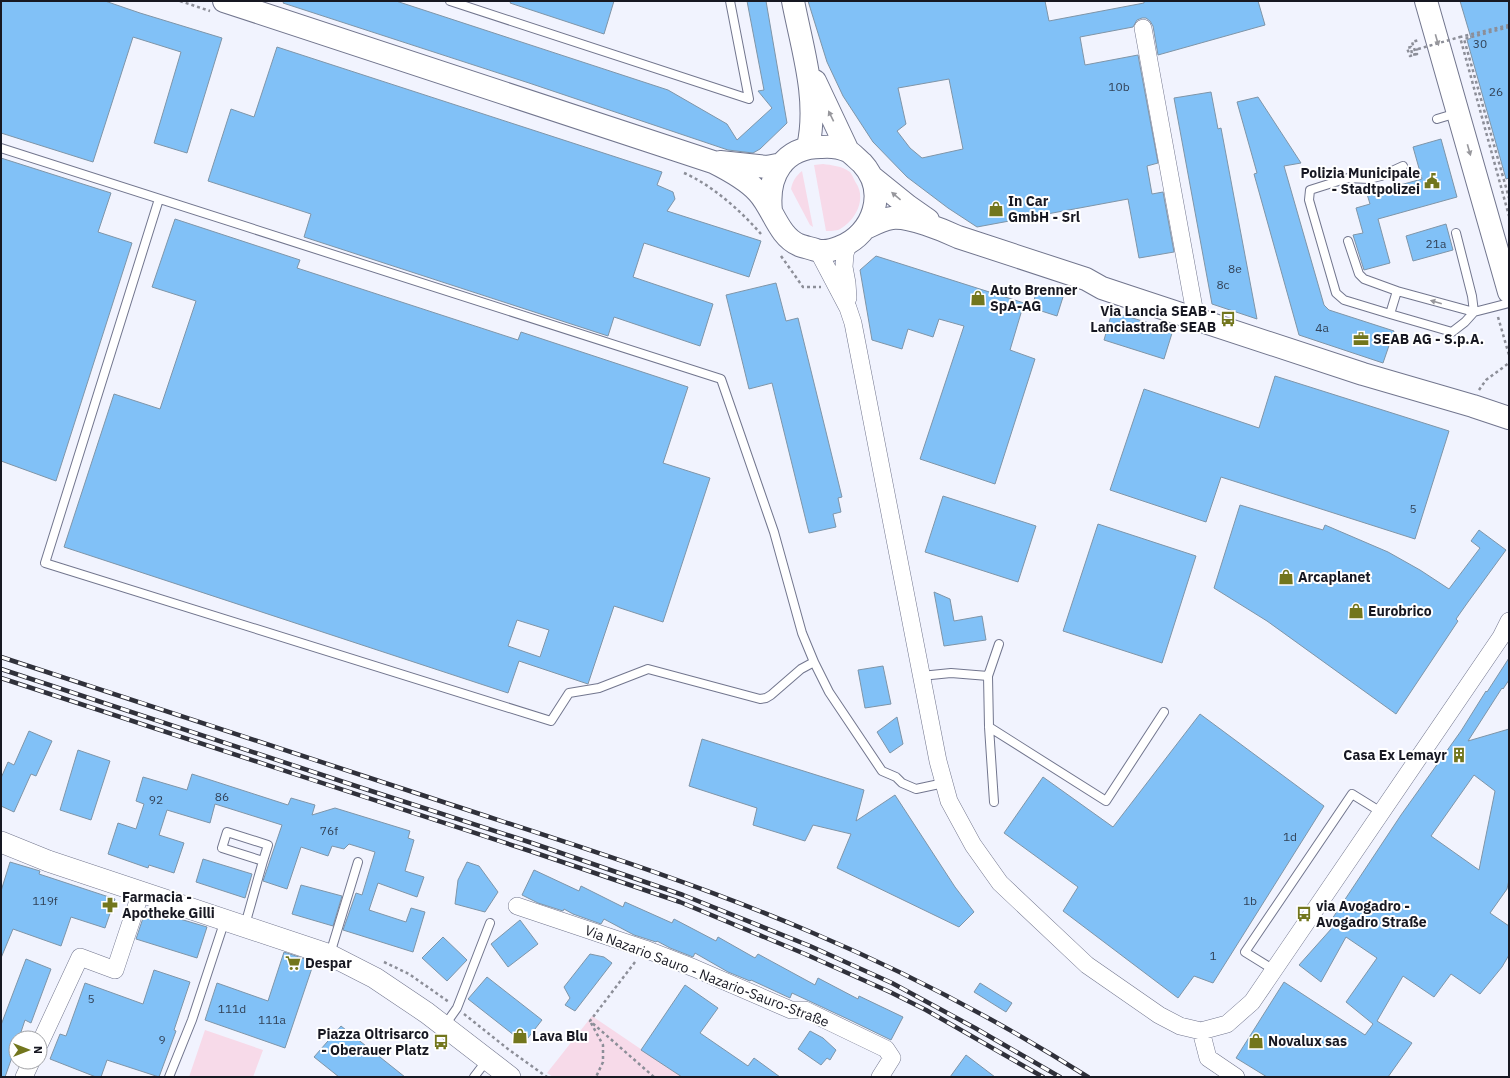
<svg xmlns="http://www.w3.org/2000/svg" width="1510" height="1078" viewBox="0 0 1510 1078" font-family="'IBM Plex Sans',sans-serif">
<rect width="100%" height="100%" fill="#f1f3fe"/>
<path fill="#f7dae9" d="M 823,164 C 831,165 842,166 850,172 C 852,174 854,180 856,183 C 867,199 855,222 838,230 C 834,231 829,231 826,231 L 814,165 Z
M 802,171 L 813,227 L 810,225 L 791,189 C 793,180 796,176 802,171 Z
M 592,1016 L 682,1077 L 553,1077 L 547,1073 Z
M 205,1030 L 263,1050 L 253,1077 L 189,1077 Z"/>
<path fill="#81c1f7" stroke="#7f95a8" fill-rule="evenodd" d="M 1,1 L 105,1 L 140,13 L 222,38 L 187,153 L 154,143 L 181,52 L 133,37 L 93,162 L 1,133 Z
M 284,1 L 396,1 L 668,90 L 727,124 L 737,140 L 772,108 L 758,91 L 764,90 L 747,1 L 766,1 L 787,123 L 760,149 L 753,153 L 728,150 L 529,83 L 283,3 Z
M 511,1 L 614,1 L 604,34 L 510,3 Z
M 808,1 L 1045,1 L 1049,21 L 1144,3 L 1144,1 L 1258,1 L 1265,25 L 1158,55 L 1153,26 L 1150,21 L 1146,18 L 1142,18 L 1137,20 L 1133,27 L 1080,37 L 1085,65 L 1138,55 L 1158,163 L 1147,166 L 1152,194 L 1163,192 L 1174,252 L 1139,258 L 1128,199 L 977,227 L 948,208 L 907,177 L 873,142 L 843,96 L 827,62 ZM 949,79 L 963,149 L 922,158 L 910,148 L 897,131 L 906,124 L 898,88 Z
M 1460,1 L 1509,1 L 1509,178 L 1506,179 L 1467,40 L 1471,38 Z
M 277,47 L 662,172 L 657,185 L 673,192 L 675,199 L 667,211 L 761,241 L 749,277 L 644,243 L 633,277 L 713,304 L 700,346 L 614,317 L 608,336 L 304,237 L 311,214 L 208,181 L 231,109 L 254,117 Z
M 1211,92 L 1218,129 L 1221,128 L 1257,319 L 1212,304 L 1174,98 Z
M 1258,97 L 1301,163 L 1284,166 L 1324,305 L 1329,310 L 1394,331 L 1383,363 L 1299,335 L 1254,174 L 1257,173 L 1237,102 Z
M 1441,139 L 1457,197 L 1378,219 L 1390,263 L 1364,270 L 1353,235 L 1363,233 L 1356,208 L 1370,204 L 1367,194 L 1422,179 L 1413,147 Z
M 1,158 L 111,193 L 98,232 L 132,243 L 56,481 L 1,461 Z
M 175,219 L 300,260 L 297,268 L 518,340 L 521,332 L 688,387 L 663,463 L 710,478 L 663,622 L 614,606 L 588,684 L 519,661 L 508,693 L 64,547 L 114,394 L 160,409 L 196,301 L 152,287 ZM 517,620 L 549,630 L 540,657 L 508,646 Z
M 1446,224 L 1453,250 L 1413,261 L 1406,236 Z
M 876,256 L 1024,303 L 1010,350 L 1035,359 L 995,484 L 920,459 L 964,326 L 939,319 L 933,337 L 908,329 L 902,349 L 872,340 L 860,270 Z
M 776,283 L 786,321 L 798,318 L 842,497 L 838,498 L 841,512 L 833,514 L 836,527 L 809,533 L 772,383 L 749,389 L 726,295 Z
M 1037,289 L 1063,297 L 1057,316 L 1032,308 Z
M 1112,312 L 1173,330 L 1164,359 L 1104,340 Z
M 1275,376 L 1449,431 L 1415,539 L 1221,477 L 1206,522 L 1110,490 L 1144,389 L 1259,428 Z
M 943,496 L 1036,526 L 1018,582 L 925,552 Z
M 1240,505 L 1323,530 L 1325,525 L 1388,552 L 1420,570 L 1449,589 L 1480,548 L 1471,541 L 1479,530 L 1506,550 L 1468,602 L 1456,619 L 1458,621 L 1396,714 L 1267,621 L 1214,588 Z
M 1098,524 L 1196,556 L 1162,663 L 1063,631 Z
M 934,592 L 950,599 L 954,621 L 982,616 L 986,640 L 944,646 Z
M 1509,658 L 1509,680 L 1503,689 L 1502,688 L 1468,741 L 1509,729 L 1509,880 L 1507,889 L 1490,913 L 1509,926 L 1509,955 L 1502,967 L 1480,994 L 1451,974 L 1434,997 L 1403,976 L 1377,1021 L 1412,1043 L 1388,1077 L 1267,1077 L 1236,1058 L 1284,982 L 1365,1035 L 1373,1024 L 1346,1002 L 1377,958 L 1346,937 L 1321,982 L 1299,965 L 1332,928 L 1328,925 L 1401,815 L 1461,731 L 1486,691 L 1487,692 ZM 1474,775 L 1495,791 L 1479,870 L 1431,836 Z
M 883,666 L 891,704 L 865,708 L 858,670 Z
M 1200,714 L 1324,806 L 1213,983 L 1194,976 L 1178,998 L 1063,911 L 1078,887 L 1004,833 L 1043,777 L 1113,827 Z
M 897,717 L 903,744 L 890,753 L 877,732 Z
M 29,731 L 52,741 L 36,776 L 31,774 L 14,812 L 1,806 L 1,778 L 8,762 L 14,765 Z
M 702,739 L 864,790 L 856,821 L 895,795 L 955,887 L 974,912 L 959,927 L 837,868 L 851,834 L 813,825 L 805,841 L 753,825 L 757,808 L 689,786 Z
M 78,750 L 110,761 L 91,820 L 60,810 Z
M 192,774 L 288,805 L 291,798 L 315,805 L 312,815 L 335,808 L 410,831 L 408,838 L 414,840 L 405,871 L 424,877 L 417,897 L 378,883 L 369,910 L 406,922 L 411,908 L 425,912 L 413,952 L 343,930 L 356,893 L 362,895 L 375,852 L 349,844 L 344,849 L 332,846 L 328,856 L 301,847 L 287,889 L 263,881 L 282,825 L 215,804 L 210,823 L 167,810 L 159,835 L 184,843 L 174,873 L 149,865 L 148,868 L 108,854 L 118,823 L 136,829 L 144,804 L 136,801 L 143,777 L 187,790 Z
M 203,859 L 252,874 L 245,898 L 196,882 Z
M 10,862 L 40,871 L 39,874 L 115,899 L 105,928 L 71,917 L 61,946 L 13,929 L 1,958 L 1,891 Z
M 467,862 L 479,866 L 498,892 L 485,912 L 455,904 L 458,880 Z
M 534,870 L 579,891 L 581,886 L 623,907 L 625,902 L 672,923 L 674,919 L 716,941 L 718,937 L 755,958 L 758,954 L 815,985 L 818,978 L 858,999 L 859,996 L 903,1017 L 891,1040 L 852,1021 L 792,993 L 790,998 L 751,980 L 750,981 L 728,972 L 695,953 L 693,957 L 670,948 L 657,941 L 656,942 L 634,935 L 604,919 L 601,924 L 573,914 L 564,909 L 563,911 L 538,903 L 522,895 Z
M 301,885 L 342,896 L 333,926 L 292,914 Z
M 146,909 L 207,927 L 197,958 L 136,939 Z
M 520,920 L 538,944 L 508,967 L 491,944 Z
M 443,937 L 467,960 L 447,981 L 422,958 Z
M 284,952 L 314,962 L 285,1048 L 205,1020 L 217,983 L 268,1001 Z
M 590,954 L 604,957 L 612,963 L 575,1011 L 565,1005 L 570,998 L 564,987 Z
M 26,959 L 51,969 L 31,1023 L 25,1020 L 19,1038 L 16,1038 L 16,1046 L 5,1077 L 1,1077 L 1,1025 Z
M 154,970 L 190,982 L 174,1030 L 176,1031 L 159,1077 L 107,1060 L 101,1077 L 96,1077 L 50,1059 L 60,1034 L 66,1036 L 85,983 L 143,1004 Z
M 487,977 L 542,1020 L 524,1043 L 468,999 Z
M 980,983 L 1012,1003 L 1006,1012 L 974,992 Z
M 685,985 L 718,1008 L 700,1033 L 748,1066 L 754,1058 L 780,1077 L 682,1077 L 641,1050 Z
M 341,1026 L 405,1077 L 339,1077 L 314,1057 Z
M 810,1031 L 823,1038 L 836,1050 L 830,1060 L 827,1058 L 821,1065 L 798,1049 Z
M 966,1055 L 995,1077 L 950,1077 Z"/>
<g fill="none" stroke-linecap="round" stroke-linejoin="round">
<defs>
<path id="service" d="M 450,1 L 749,99 L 730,1
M 1437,119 L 1457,113
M 1,148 L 721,379 L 774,532 L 802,633 L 814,662
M 159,199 L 45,563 L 551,721 L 569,693 L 599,688 L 648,669 L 760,699 L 766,698 L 771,695 L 801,669 L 814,662 L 829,692 L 882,771 L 896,777 L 902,783 L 916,789 L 944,783
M 1456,233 L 1472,296 L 1474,312 L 1465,322 L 1452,332 L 1390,314 L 1397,291 L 1474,312 L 1509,303
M 1348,241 L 1359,274 L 1364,279 L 1397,291
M 1390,314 L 1344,300 L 1336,293 L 1309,200 L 1310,190 L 1348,178 L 1369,179 L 1381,176 L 1403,166
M 921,676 L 951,673 L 988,676
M 989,727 L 1106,801 L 1164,712
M 994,802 L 989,727 L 988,676 L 999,644
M 227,832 L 268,845 L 263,861 L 222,848 Z
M 245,925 L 263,861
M 330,954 L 358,862
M 1274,970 L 1245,952 L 1352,794 L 1381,812
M 445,1025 L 457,1008 L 490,923
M 169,1077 L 192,1020 L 225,920
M 474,1077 L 487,1060"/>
<path id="minor" d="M 1143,28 L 1196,319
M 818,251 L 848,308 L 853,323 L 938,761 L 949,801 L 973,845 L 1000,883 L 1087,965 L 1159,1015 L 1180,1026 L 1201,1031 L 1227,1024 L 1252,1002 L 1501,637 L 1509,621
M 848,298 L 847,283 L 844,267 L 845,254 L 848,244
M 517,906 L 645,949 L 694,968 L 791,1010 L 805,1010 L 886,1049 L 892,1058 L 880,1077
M 1201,1031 L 1208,1058 L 1236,1077
M 40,1043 L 80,957 L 115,970 L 141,892
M 24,1077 L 31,1062"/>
<path id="tertiary" d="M 1,842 L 48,861 L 330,955 L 375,978 L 427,1013 L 510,1077"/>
<path id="secondary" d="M 224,1 L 713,162 C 729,170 746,179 758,192 C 773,208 778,236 799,245 C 804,247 810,248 816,250 C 823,252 833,250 840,247 C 874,234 888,191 862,163 C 857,159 853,154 848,151 C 839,147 831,146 821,147 C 784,147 767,175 771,211
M 793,1 C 802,48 819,99 808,147
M 815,81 L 848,151
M 720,162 L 767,167 L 782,164
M 872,177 L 908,206 L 928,220
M 866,228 C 874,224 883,219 892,218 C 909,216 943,230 958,237 L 1086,279 L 1102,288 L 1126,296 L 1363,374 L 1473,406 L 1509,418"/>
<path id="primary" d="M 1426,1 L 1509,292"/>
</defs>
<use href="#service" stroke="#72768e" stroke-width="10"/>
<use href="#minor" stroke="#72768e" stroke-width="18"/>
<use href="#tertiary" stroke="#72768e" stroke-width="22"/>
<use href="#secondary" stroke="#72768e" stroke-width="24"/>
<use href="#primary" stroke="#72768e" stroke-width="24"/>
<path stroke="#8c8e98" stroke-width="2.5" stroke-dasharray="3 3" stroke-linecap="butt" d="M 180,1 L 210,11
M 1509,25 L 1460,37 L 1509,216
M 1509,27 L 1464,39 L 1509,198
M 1415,51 L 1412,42 L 1419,40
M 1416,54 L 1412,55 L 1411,47 L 1407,48 L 1410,56 L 1417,54 L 1416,50 L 1418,49
M 684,173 C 712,185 741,211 761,234
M 781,256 L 803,287 L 821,287
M 1049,286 L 1051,288 L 1064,292 L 1066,291
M 1498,317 L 1509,355
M 1479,390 L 1486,380 L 1509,363
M 384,962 L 409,974 L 449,1002
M 635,962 L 590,1021 L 654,1077
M 464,1014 L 508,1049 L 547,1077
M 591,1023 L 603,1045 L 603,1062 L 596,1077"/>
<use href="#service" stroke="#fff" stroke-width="8"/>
<use href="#minor" stroke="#fff" stroke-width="17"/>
<use href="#tertiary" stroke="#fff" stroke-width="21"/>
<use href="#secondary" stroke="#fff" stroke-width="22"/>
<use href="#primary" stroke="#fff" stroke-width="22"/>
<defs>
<path id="rail" d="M 1,657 C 143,703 284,750 425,796 C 555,839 687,879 813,933 C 908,973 1001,1022 1088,1077
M 1,669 L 362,788 L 532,843 L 683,895 L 810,946 L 892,983 L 975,1028 L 1060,1077
M 1,678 L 530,851 L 680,902 L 805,954 L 890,992 L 926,1010 L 1043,1077"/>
</defs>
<use href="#rail" stroke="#30313b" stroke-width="4.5"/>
<use href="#rail" stroke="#fff" stroke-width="3" stroke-dasharray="9" stroke-linecap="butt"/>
<path stroke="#8c8e98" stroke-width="2.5" stroke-dasharray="3 3" stroke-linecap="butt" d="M 1418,49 L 1460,37"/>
</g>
<defs><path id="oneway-solid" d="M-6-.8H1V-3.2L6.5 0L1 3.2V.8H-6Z"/></defs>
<g fill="#97979c">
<use href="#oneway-solid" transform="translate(1437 40) rotate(74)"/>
<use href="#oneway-solid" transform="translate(831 116) rotate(-116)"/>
<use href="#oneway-solid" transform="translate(1469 150) rotate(74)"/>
<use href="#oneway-solid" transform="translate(896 196) rotate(-140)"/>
<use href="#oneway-solid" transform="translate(1436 302) rotate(-164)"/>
</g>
<defs>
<symbol id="civic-bare" viewBox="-9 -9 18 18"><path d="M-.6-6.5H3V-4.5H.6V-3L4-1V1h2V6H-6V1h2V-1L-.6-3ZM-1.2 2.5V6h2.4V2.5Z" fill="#72761d" stroke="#fff" stroke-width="2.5" paint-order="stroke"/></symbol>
<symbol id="shop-bare" viewBox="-9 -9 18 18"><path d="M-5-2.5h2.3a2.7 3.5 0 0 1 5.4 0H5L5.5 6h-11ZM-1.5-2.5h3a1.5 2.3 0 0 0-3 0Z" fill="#72761d" stroke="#fff" stroke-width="2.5" paint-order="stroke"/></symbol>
<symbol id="bus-bare" viewBox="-9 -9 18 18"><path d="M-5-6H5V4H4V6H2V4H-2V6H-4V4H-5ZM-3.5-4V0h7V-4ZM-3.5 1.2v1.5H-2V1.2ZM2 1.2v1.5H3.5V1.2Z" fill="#72761d" stroke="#fff" stroke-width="2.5" paint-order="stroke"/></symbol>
<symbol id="office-bare" viewBox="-9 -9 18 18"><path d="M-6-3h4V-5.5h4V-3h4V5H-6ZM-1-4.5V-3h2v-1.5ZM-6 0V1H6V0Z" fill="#72761d" stroke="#fff" stroke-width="2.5" paint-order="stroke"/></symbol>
<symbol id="building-bare" viewBox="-9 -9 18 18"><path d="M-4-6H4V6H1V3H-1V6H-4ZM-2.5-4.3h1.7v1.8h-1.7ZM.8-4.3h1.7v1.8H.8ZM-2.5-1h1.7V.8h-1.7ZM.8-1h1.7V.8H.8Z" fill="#72761d" stroke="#fff" stroke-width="2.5" paint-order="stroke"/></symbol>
<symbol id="pharmacy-bare" viewBox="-9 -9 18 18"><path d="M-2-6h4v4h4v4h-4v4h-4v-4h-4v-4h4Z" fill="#72761d" stroke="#fff" stroke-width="2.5" paint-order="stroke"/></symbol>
<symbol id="supermarket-bare" viewBox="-9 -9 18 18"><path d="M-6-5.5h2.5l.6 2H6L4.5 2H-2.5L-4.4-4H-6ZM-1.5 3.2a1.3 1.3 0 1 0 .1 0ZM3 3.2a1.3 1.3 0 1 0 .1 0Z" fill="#72761d" stroke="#fff" stroke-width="2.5" paint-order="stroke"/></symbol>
</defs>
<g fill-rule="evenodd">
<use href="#civic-bare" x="1421" y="170" width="22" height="22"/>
<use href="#shop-bare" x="985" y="198" width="22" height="22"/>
<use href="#shop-bare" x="967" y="287" width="22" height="22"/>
<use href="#bus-bare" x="1217" y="308" width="22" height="22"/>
<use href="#office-bare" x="1350" y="328" width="22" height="22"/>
<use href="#shop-bare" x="1275" y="566" width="22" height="22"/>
<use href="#shop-bare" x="1345" y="600" width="22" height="22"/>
<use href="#building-bare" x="1448" y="744" width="22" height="22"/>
<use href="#pharmacy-bare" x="99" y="894" width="22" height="22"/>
<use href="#bus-bare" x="1293" y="903" width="22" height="22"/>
<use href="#supermarket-bare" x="282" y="952" width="22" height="22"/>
<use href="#shop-bare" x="509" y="1025" width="22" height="22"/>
<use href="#shop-bare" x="1245" y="1030" width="22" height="22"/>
<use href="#bus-bare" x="430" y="1031" width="22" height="22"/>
</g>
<g text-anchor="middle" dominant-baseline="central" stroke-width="4" stroke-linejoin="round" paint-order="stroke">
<g font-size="12" fill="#324257">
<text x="1480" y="43">30</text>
<text x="1119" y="86">10b</text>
<text x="1496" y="91">26</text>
<text x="1436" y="243">21a</text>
<text x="1235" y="268">8e</text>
<text x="1223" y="284">8c</text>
<text x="1322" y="327">4a</text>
<text x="1413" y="508">5</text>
<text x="222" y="796">86</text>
<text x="156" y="799">92</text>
<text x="329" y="830">76f</text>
<text x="1290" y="836">1d</text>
<text x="45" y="900">119f</text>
<text x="1250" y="900">1b</text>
<text x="1213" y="955">1</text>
<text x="91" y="998">5</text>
<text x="232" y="1008">111d</text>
<text x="272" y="1019">111a</text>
<text x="162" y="1039">9</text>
</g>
<g font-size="14" font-weight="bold" fill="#171822" stroke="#fff" text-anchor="start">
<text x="1420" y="173" text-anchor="end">Polizia Municipale<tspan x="1420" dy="16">- Stadtpolizei</tspan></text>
<text x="1008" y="201">In Car<tspan x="1008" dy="16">GmbH - Srl</tspan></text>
<text x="990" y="290">Auto Brenner<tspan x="990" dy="16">SpA-AG</tspan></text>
<text x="1216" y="311" text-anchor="end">Via Lancia SEAB -<tspan x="1216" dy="16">Lanciastraße SEAB</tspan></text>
<text x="1373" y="339">SEAB AG - S.p.A.</text>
<text x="1298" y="577">Arcaplanet</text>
<text x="1368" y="611">Eurobrico</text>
<text x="1447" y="755" text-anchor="end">Casa Ex Lemayr</text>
<text x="122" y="897">Farmacia -<tspan x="122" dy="16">Apotheke Gilli</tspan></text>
<text x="1316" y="906">via Avogadro -<tspan x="1316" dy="16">Avogadro Straße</tspan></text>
<text x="305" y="963">Despar</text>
<text x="429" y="1034" text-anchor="end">Piazza Oltrisarco<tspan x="429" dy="16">- Oberauer Platz</tspan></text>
<text x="532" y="1036">Lava Blu</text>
<text x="1268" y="1041">Novalux sas</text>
</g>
<g font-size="14" fill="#171822" stroke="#fff">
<text transform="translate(707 976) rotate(21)">Via Nazario Sauro - Nazario-Sauro-Straße</text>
</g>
</g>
<rect width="1510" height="1078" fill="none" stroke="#171822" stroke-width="4"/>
<g transform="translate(28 1050) rotate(90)"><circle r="19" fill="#ffffff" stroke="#a2a3a7"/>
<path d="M0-3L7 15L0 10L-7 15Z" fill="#72761d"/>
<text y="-6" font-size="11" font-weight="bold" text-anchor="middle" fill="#171822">N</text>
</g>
</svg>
